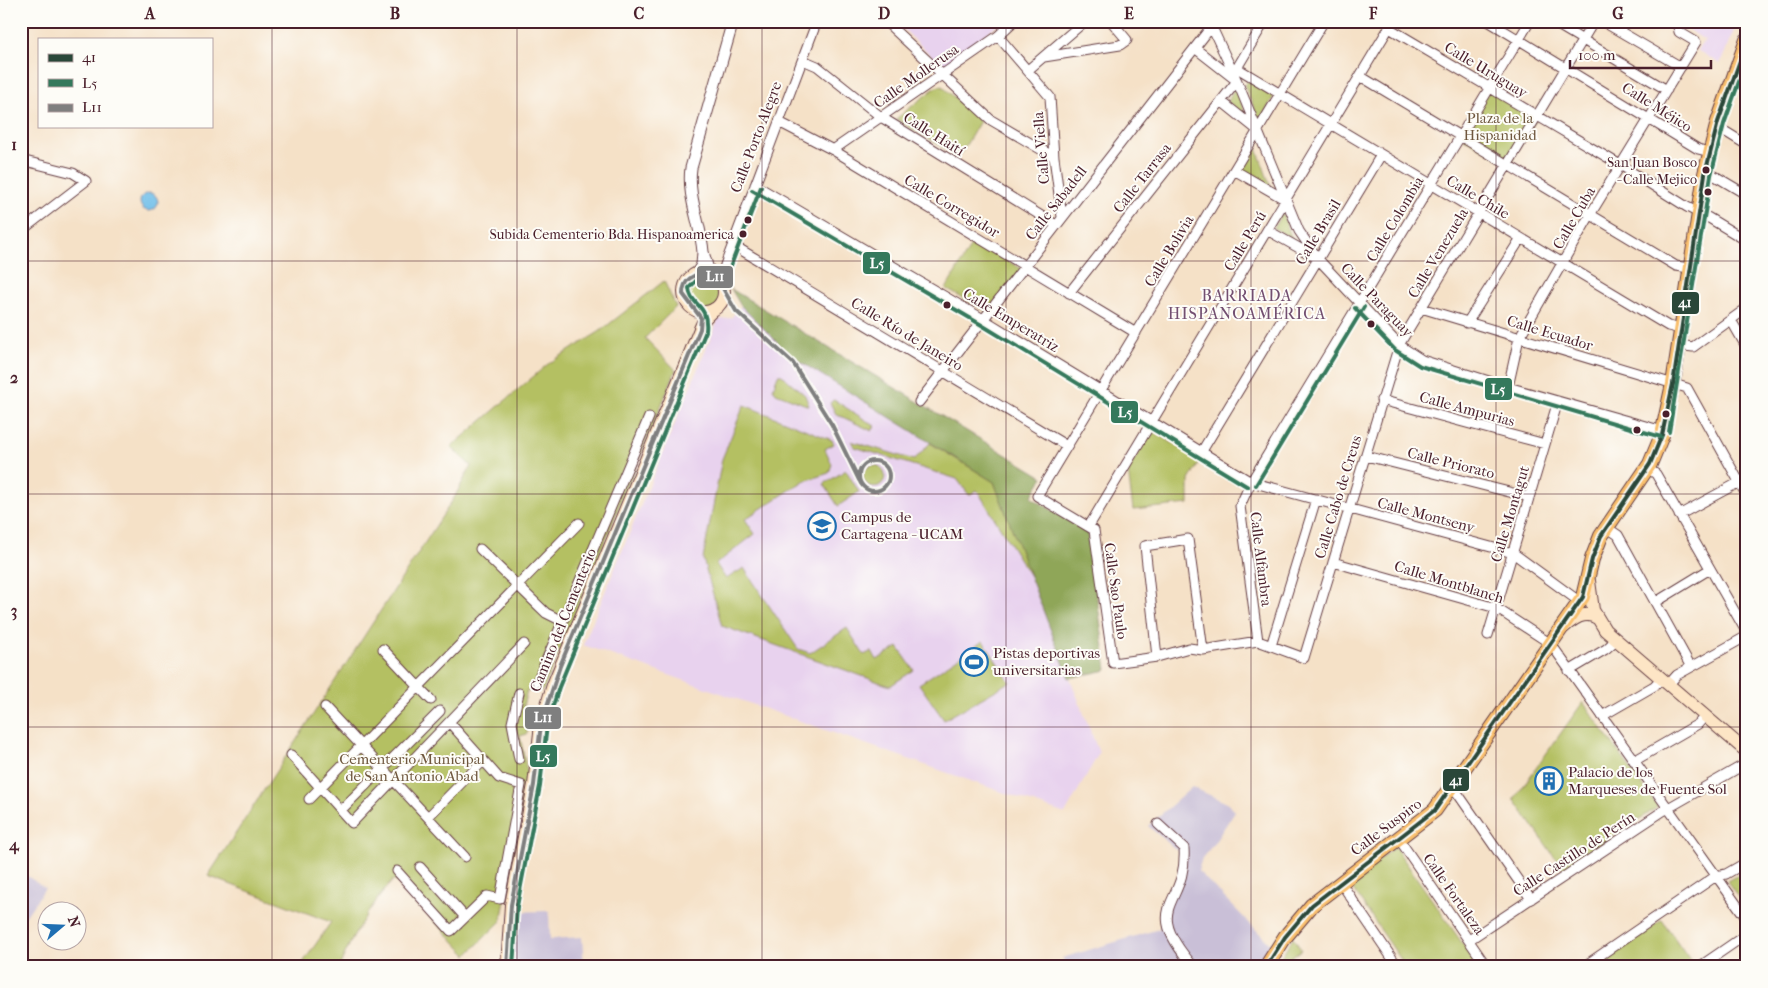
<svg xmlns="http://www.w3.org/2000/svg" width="1768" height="988" viewBox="0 0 1768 988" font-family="'IM FELL French Canon',serif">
<rect width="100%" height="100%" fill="#fdfcf7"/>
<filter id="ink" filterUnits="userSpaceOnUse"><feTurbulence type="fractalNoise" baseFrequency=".02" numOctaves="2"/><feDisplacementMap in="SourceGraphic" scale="10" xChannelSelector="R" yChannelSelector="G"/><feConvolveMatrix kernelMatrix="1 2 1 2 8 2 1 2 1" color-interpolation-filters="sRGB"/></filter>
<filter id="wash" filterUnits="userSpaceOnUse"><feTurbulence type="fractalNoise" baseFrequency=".0096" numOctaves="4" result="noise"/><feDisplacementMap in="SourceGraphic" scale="20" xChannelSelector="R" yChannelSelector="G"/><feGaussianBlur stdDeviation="1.12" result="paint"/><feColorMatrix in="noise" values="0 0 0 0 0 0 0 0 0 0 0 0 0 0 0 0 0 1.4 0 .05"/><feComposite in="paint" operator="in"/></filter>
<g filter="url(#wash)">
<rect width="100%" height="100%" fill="#f5e1c7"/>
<path fill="#e8d2ee" d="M 895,21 L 1003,21 L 942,66 Z
M 1683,21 L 1738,21 L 1720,64 L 1697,50 L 1705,40 L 1685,28 Z
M 741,306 L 791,356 L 994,482 L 1099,753 L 1065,814 L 583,645 L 718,320 L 731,318 Z"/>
<path fill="#c9bfd7" d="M 1192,787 L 1227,803 L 1235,811 L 1213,845 L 1202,858 L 1198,871 L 1276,950 L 1266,967 L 1070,967 L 1062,958 L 1159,929 L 1168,897 L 1180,874 L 1179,852 L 1148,826 Z
M 21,872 L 45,888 L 21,923 Z
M 549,911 L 550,939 L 582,937 L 584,967 L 507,967 L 510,912 Z"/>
<path fill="#b4c062" stroke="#7f7046" d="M 1248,81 L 1274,96 L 1263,116 L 1258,117 L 1244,85 Z
M 942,86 L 980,121 L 959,157 L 896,119 L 936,87 Z
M 1234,88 L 1237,89 L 1244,110 L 1241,113 L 1228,102 Z
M 1490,89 L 1538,116 L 1509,165 L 1461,136 Z
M 1255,146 L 1256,146 L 1271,188 L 1241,169 Z
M 1281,214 L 1283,215 L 1292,239 L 1274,228 Z
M 973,242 L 1022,269 L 988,312 L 946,289 Z
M683 292a20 20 0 1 1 40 0a20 20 0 1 1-40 0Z
M 664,281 L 676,307 L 645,338 L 676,370 L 543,690 L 527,691 L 523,706 L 535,709 L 528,725 L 527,734 L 520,736 L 529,781 L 501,921 L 467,955 L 394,879 C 370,906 353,934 339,967 L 300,967 L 331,922 L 208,876 L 454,498 L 471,466 L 451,447 L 548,364 L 599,332 Z
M 778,375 L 782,375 L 805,395 L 809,406 L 776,393 L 773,388 Z
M 834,400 L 875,426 L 872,431 L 836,414 L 830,403 Z
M 744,405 L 832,440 L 834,444 L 825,449 L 832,464 L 829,473 L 804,481 L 745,519 L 755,534 L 716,564 L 726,579 L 744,568 L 798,649 L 810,653 L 847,628 L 864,655 L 872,651 L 877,660 L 898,647 L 914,670 L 890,686 L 722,626 L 703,559 L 722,459 Z
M 1152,431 L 1201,460 L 1189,480 L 1189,504 L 1133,510 L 1128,471 Z
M 851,441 L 914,460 L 930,443 L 994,482 L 1033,581 L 977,490 L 969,495 L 957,479 L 855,447 Z
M863 476a11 11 0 1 1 22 0a11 11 0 1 1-22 0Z
M 846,470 L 859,492 L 838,506 L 824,484 Z
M 983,641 L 1010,682 L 944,720 L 919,684 Z
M 1583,702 L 1658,807 L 1563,869 L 1514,799 Z
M 1395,847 L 1479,967 L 1406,967 L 1348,882 Z
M 1747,870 L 1747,910 L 1727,881 Z
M 1662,920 L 1695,967 L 1594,967 Z
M 1293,937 L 1301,950 L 1276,967 Z"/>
<path fill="#8fa658" stroke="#6c6242" d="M 731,289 L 1043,477 L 1031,497 L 1088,533 L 1107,670 L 1069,678 L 994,482 L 791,356 L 741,306 Z"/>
<path fill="#6ebee9" stroke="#5c6e8a" d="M140 202a9 9 0 1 1 18 0a9 9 0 1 1-18 0Z"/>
</g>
<g filter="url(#ink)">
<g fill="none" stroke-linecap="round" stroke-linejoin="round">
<defs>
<path id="minor" d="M 885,21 L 991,120 L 1054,157
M 1209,21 L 1237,81 L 1299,231 L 1318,259 L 1399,345 L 1422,360 L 1508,387 L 1663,431
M 1324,21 L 1037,496 L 1094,530 L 1113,663 L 1157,657 L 1189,648 L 1203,650 L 1258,641 L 1304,658 L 1399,345 L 1594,21
M 1488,21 L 1698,149 L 1710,152
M 1551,21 L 1667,90
M 1602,21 L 1681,67
M 1389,28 L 1622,166 L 1687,207 L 1709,218 L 1747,241
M 998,36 L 1050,97 L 1054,157 L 1062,217
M 1044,57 L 1120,45 L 1127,40 L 1111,21
M 803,60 L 817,66 L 881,117 L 1056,225
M 1237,68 L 1668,326 L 1681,329
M 1028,70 L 1085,21
M 1234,73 L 1265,21
M 1360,76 L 1676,266 L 1689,268
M 1221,101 L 1256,129
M 779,122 L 833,150 L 1136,333
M 1716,129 L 1726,132 L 1747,145
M 833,150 L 998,36 L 1014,21
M 21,160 L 73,173 L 86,181 L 21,231
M 1234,170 L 1286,200
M 1705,174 L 1715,176 L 1747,195
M 755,185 L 983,319 L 1251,482 L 1513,553 L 1580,602
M 1267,230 L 1315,257
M 733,245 L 1067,446
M 721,283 L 725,265 L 817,21
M 1069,293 L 1237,81 L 1196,49
M 1421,308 L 1687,388 L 1747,496
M 1731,320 L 1747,348
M 1467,323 L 1521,238
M 1678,345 L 1693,347 L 1747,308
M 1508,387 L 1519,338 L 1590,215 L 1696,42 L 1679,32 L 1677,21
M 1381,400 L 1545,444
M 919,402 L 1215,22
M 1202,451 L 1381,155
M 1366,456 L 1529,497
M 1647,468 L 1656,474 L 1747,633
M 1679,515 L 1747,478
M 1089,526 L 1393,21
M 1606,527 L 1618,535 L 1691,667
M 480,549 L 546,613 L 562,621
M 1333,562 L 1496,608 L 1551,644 L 1747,919
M 1656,602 L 1710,569
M 1488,635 L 1558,401
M 1258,641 L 1240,506 L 1251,482 L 1530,21
M 1271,646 L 1316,499
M 383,649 L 431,700
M 1157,657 L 1145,546 L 1188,539 L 1203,650
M 1569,671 L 1606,649 L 1616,640
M 537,682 L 649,417
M 1668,685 L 1677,675 L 1747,636
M 519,693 L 512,723 L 519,759
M 325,707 L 465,857
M 1602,716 L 1654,686 L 1661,679
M 291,755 L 352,823 L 524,644
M 1634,761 L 1698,724 L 1705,716
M 1449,791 L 1456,791 L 1531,899
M 309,799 L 579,523
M 341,810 L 440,711
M 428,817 L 483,761
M 1158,824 L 1184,848 C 1188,908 1138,903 1194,967
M 1396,840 L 1401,842 L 1487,967
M 420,867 L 465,917
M 397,871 L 451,931 L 487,896 L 500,899 L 521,785 L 499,778 L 450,723
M 1338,883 L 1343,886 L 1398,967
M 1469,940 L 1663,811 L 1747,763
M 1583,967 L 1716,876 L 1726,874 L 1747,862
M 1699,967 L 1747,934"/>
<path id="tertiary" d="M 703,252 C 701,224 687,197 691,168 L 733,21
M 697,273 L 702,265 L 703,252 L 709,273"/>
<path id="secondary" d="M684 292a20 20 0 1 1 40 0a20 20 0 1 1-40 0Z
M 1589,581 L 1593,610 L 1605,630 L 1747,752
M 1564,627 C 1573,619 1585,610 1597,618
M 507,967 L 511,905 L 534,785 L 541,724 L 553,685 L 700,329 L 705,318 L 714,309"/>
<path id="primary" d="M 1266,967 L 1285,937 L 1312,905 L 1435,810 L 1583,597 L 1592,559 L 1601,536 L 1650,464 L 1662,435 L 1673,384 L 1705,174 L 1718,122 L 1747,40"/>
</defs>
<use href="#minor" stroke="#643c42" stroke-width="11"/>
<use href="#tertiary" stroke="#643c42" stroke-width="13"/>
<use href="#secondary" stroke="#643c42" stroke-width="14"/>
<use href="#primary" stroke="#643c42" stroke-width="16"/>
<use href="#minor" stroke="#fff" stroke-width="9"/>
<use href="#tertiary" stroke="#fff" stroke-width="11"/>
<use href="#secondary" stroke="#fde5c5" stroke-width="12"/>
<use href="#primary" stroke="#f9bf6d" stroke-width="14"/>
<defs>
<path id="bus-1" d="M 1266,967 L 1285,937 L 1312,905 L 1435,810 L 1583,597 L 1592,559 L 1601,536 L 1650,464 L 1662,435 L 1673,384 L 1705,174 L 1718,122 L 1747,41"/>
<path id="bus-2" d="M 752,190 L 980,324 L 1248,487
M 1355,308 L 1395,350 L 1420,366 L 1661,437
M 1669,432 L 1711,175 L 1724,124 L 1747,59
M 1256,485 L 1364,307
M 513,967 L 517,906 L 540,786 L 547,725 L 559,687 L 706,331 C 709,303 690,306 689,288 L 698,279 L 717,279 L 728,273 L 761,187"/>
<path id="bus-3" d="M859 476a15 15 0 1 1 30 0a15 15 0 1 1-30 0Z
M 507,967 L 511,905 L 534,785 L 541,724 L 560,666 L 700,329 L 701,318 L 683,294 C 683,279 693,275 706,272 L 717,278 L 736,311 L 793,363 L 832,425 L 859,480"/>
</defs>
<use href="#bus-1" stroke="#fdfcf7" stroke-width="8"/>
<use href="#bus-2" stroke="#fdfcf7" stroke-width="8"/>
<use href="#bus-3" stroke="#fdfcf7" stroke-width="8"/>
<use href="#bus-1" stroke="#2a4739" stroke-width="4"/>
<use href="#bus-2" stroke="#34795c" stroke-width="4"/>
<use href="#bus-3" stroke="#7f7f7f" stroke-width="4"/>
</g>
</g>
<path fill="none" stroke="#4a1f2b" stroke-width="1" stroke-opacity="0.55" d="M 272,21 L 272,967M 517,21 L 517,967M 762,21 L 762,967M 1006,21 L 1006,967M 1251,21 L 1251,967M 1496,21 L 1496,967M 21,261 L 1747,261M 21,494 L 1747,494M 21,727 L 1747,727"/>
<defs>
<symbol id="university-ring" viewBox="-11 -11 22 22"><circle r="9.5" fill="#fdfcf7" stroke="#1f6fb2" stroke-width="1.5"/><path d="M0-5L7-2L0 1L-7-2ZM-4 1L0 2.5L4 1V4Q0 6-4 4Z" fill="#1f6fb2"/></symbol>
<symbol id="stadium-ring" viewBox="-11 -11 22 22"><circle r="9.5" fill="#fdfcf7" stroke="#1f6fb2" stroke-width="1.5"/><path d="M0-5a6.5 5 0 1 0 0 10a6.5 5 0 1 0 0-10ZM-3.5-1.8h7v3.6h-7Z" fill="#1f6fb2"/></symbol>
<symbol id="building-ring" viewBox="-11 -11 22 22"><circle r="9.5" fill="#fdfcf7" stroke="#1f6fb2" stroke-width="1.5"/><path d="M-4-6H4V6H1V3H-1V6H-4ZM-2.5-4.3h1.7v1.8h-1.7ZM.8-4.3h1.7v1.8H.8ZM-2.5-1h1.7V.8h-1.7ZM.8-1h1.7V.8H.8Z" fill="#1f6fb2"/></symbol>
</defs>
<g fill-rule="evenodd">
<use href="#university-ring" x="806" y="510" width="32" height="32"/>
<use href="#stadium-ring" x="958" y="646" width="32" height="32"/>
<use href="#building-ring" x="1533" y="765" width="32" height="32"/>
</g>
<g fill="#4a1f2b" stroke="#fdfcf7" stroke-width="2">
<circle cx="1706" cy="170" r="4.5"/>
<circle cx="1708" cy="192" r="4.5"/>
<circle cx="748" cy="220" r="4.5"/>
<circle cx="743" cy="234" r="4.5"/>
<circle cx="947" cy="305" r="4.5"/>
<circle cx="1371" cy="324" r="4.5"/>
<circle cx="1666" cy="414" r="4.5"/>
<circle cx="1637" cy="430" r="4.5"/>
</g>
<g text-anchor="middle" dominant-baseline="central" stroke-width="4" stroke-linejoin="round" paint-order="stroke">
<g font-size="14" fill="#4a1f2b" stroke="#fdfcf7" text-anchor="end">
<text x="1697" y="162">San Juan Bosco<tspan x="1697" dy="17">- Calle Mejico</tspan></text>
<text x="734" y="234">Subida Cementerio Bda. Hispanoamerica</text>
</g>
<g font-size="15" fill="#4a1f2b" stroke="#fdfcf7">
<text transform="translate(1486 70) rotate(31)">Calle Uruguay</text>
<text transform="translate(916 76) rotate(-35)">Calle Mollerusa</text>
<text transform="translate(1657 107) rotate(32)">Calle Méjico</text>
<text transform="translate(934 134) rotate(32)">Calle Haití</text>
<text transform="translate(756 137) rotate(-69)">Calle Porto Alegre</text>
<text transform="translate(1041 148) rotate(-95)">Calle Viella</text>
<text transform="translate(1142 178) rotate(-52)">Calle Tarrasa</text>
<text transform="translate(1478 197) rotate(31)">Calle Chile</text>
<text transform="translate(1056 203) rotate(-52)">Calle Sabadell</text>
<text transform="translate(952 206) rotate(31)">Calle Corregidor</text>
<text transform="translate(1574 218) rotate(-60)">Calle Cuba</text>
<text transform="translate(1395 219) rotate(-59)">Calle Colombia</text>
<text transform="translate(1318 232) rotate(-59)">Calle Brasil</text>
<text transform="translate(1245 241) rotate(-59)">Calle Perú</text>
<text transform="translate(1169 251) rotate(-59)">Calle Bolivia</text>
<text transform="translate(1438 253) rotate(-59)">Calle Venezuela</text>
<text transform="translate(1377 300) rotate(46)">Calle Paraguay</text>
<text transform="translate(1011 320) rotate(31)">Calle Emperatriz</text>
<text transform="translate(1550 333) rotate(17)">Calle Ecuador</text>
<text transform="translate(907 334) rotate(31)">Calle Río de Janeiro</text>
<text transform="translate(1467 409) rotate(15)">Calle Ampurias</text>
<text transform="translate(1451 463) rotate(14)">Calle Priorato</text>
<text transform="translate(1338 497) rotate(-73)">Calle Cabo de Creus</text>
<text transform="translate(1510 514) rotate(-73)">Calle Montagut</text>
<text transform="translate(1426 515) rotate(15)">Calle Montseny</text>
<text transform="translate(1261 559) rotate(83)">Calle Alfambra</text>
<text transform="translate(1449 582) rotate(17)">Calle Montblanch</text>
<text transform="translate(1116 591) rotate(82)">Calle Sao Paulo</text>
<text transform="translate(563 620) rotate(-68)">Camino del Cementerio</text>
<text transform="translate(1386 827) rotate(-37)">Calle Suspiro</text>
<text transform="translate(1574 854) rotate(-33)">Calle Castillo de Perín</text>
<text transform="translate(1454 894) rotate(55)">Calle Fortaleza</text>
</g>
<g font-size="15" fill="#6f573e" stroke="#fdfcf7">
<text x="1500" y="118">Plaza de la<tspan x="1500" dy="17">Hispanidad</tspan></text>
<text x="412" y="759">Cementerio Municipal<tspan x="412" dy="17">de San Antonio Abad</tspan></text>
</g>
<g font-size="15" fill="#4a1f2b" stroke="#fdfcf7" text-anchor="start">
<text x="841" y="517">Campus de<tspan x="841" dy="17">Cartagena - UCAM</tspan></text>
<text x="993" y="653">Pistas deportivas<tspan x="993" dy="17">universitarias</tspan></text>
<text x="1568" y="772">Palacio de los<tspan x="1568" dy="17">Marqueses de Fuente Sol</tspan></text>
</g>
<g font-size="16" letter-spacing="1" fill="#734f71" stroke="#fdfcf7">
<text x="1247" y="295">BARRIADA<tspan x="1247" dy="18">HISPANOAMÉRICA</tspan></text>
</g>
</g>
<g stroke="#fdfcf7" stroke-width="2">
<rect x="862" y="251" width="29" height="24" rx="5" fill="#34795c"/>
<rect x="696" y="265" width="38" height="24" rx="5" fill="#7f7f7f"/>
<rect x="1671" y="291" width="29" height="24" rx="5" fill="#2a4739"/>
<rect x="1484" y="377" width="29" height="24" rx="5" fill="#34795c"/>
<rect x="1110" y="400" width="29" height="24" rx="5" fill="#34795c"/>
<rect x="524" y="706" width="38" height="24" rx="5" fill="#7f7f7f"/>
<rect x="529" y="744" width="29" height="24" rx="5" fill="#34795c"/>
<rect x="1442" y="768" width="28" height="24" rx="5" fill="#2a4739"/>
</g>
<g font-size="14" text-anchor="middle" font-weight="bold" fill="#fff">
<text x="877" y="268">L5</text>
<text x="715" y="281">L11</text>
<text x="1685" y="307">41</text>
<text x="1498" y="394">L5</text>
<text x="1125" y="417">L5</text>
<text x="543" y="722">L11</text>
<text x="543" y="761">L5</text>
<text x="1456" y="785">41</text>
</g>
<rect width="1768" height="988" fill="none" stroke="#fdfcf7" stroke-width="55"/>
<rect x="38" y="38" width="175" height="90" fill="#fdfcf7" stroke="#b5a4a5"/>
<rect x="48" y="54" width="25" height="8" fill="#2a4739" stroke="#b5a4a5"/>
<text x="82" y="62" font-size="15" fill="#4a1f2b">41</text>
<rect x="48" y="79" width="25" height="8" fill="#34795c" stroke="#b5a4a5"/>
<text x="82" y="88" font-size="15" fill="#4a1f2b">L5</text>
<rect x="48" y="104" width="25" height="8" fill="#7f7f7f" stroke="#b5a4a5"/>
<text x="82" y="112" font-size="15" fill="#4a1f2b">L11</text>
<g transform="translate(62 926) rotate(71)"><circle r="24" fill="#fdfcf7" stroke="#b5a4a5"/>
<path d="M0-4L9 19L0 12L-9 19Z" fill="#1f6fb2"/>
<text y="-8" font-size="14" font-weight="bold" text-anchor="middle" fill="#4a1f2b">N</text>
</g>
<path d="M1570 60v8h141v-8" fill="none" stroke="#4a1f2b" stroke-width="2.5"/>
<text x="1578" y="60" font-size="15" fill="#4a1f2b" stroke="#fdfcf7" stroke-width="4" paint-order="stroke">100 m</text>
<rect x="28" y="28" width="1712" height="932" fill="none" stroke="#4a1f2b" stroke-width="2"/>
<g font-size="16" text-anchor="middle" font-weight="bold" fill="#4a1f2b">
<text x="150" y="19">A</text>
<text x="395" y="19">B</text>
<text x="639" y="19">C</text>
<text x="884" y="19">D</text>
<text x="1129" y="19">E</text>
<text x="1373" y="19">F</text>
<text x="1618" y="19">G</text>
<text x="14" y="150">1</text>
<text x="14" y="383">2</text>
<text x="14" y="616">3</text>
<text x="14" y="850">4</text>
</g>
</svg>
